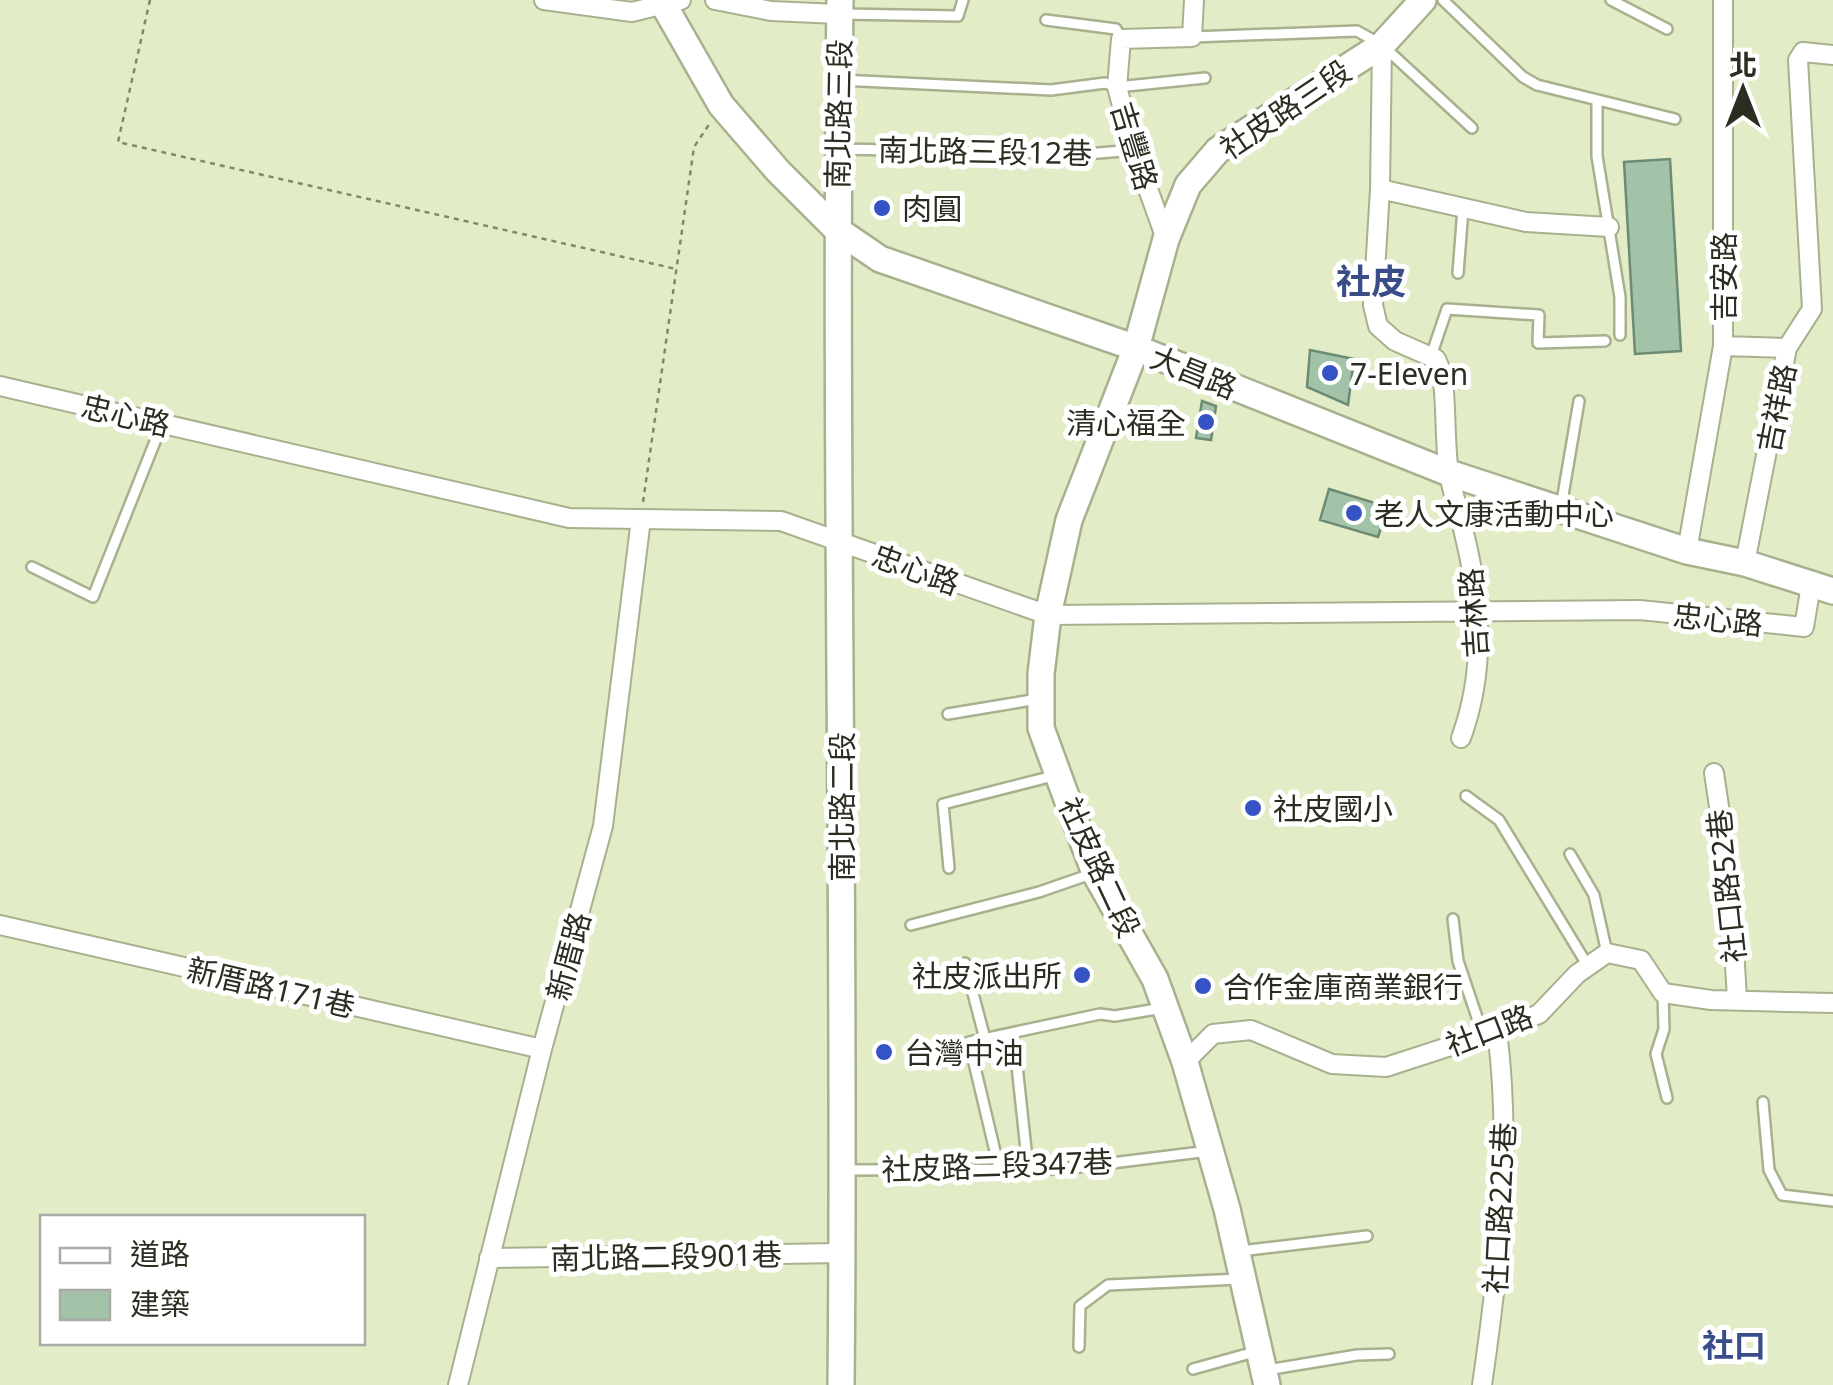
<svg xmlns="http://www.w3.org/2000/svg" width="1833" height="1385" viewBox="0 0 1833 1385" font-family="'Noto Sans','Noto Sans TC',sans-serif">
<rect width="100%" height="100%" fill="#e2edc8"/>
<path fill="#a3c3a9" stroke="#6d8b73" stroke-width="2.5" d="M 1670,159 L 1681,351 L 1635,354 L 1624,162 Z
M 1310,350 L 1354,359 L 1348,405 L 1307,387 Z
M 1202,401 L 1216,406 L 1211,440 L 1196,438 Z
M 1329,489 L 1388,507 L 1378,537 L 1320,520 Z"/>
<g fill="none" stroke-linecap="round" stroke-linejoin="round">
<defs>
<path id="lane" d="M 1443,0 L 1523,77 L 1537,85 L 1675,119
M 1611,0 L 1667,29
M 842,14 L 958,16 L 963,0
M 1046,20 L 1116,29 L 1121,39
M 1192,37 L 1357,31 L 1382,45 L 1472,128
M 840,80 L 1051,90 L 1105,83 L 1117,87 L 1205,78
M 1597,101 L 1597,156 L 1620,297 L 1620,335
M 840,149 L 1087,154 L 1134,150
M 1458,273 L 1463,209
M 1431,356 L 1447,309 L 1539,315 L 1538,343 L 1605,341
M 1561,507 L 1579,401
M 32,567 L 93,597 L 162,424
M 948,714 L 1038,699
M 1466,796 L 1499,820 L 1588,966
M 1570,854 L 1594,895 L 1607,953
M 949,868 L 943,804 L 1057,775
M 1453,919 L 1458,961 L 1483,1035
M 911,925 L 1039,892 L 1091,874
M 965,963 L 985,1039
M 1663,993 L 1664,1029 L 1656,1054 L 1667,1098
M 1015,1047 L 1028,1168
M 1763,1102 L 1769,1170 L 1782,1195 L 1833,1201
M 999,1168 L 969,1042 L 1100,1014 L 1115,1016 L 1163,1008
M 846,1170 L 1063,1169 L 1209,1151
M 1240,1251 L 1367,1236
M 1079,1347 L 1080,1306 L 1108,1285 L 1239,1279
M 1193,1369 L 1258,1351
M 1267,1370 L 1357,1355 L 1389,1354"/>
<path id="street" d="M 544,0 L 632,12 L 681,0
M 715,0 L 771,11 L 839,14
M 1382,45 L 1380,189 L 1373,305 L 1378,326 L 1395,341 L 1436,359 L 1442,373 C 1447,406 1444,440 1449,473 C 1452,493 1460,513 1464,533 C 1481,602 1486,670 1461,738
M 1380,189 L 1526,222 L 1609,227
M 1166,239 L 1134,150 L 1117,87 L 1121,39 L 1192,37 L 1194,0
M 1723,346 L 1787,348
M 0,386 L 569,518 L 781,521 L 1048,615 L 1640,610 L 1804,627 L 1811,585
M 1687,551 L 1723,346 L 1723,0
M 1745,563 L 1787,348 L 1812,309 L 1798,60 L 1803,52 L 1833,55
M 1714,773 L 1730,880 L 1737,999
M 0,925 L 542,1049
M 1185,1062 L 1213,1034 L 1251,1030 L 1332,1064 L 1386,1067 L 1497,1031 L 1539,1014 L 1577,974 L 1607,953 L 1641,960 L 1663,993 L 1711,1000 L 1833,1003
M 489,1258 L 842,1253
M 458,1385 L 542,1049 L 603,826 L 641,519
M 1482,1385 C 1499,1269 1512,1147 1497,1031"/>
<path id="secondary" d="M 661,0 L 721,105 L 778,171 L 836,229 L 880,259 L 1136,348 L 1449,473 L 1687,551 L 1745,563 L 1833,591
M 840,0 C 834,462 846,923 841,1385
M 1267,1385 L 1227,1209 L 1185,1062 L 1155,979 L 1095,873 L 1071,810 L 1041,728 L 1041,674 L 1048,615 L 1069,520 L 1136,348 L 1166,239 L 1188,185 L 1218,150 L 1382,45 L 1423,0"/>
</defs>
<use href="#lane" stroke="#a7b18e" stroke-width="14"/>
<use href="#street" stroke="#a7b18e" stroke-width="22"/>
<use href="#secondary" stroke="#a7b18e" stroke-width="30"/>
<path stroke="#80876f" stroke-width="2.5" stroke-dasharray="5 5" stroke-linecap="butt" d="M 150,0 L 118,142 L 676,269
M 643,502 L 694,147 L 710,123"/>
<use href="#lane" stroke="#fff" stroke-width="9"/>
<use href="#street" stroke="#fff" stroke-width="18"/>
<use href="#secondary" stroke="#fff" stroke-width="25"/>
</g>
<g fill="#3553c4" stroke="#fff" stroke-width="4">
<circle cx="882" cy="208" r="10"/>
<circle cx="1330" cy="373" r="10"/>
<circle cx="1206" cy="422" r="10"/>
<circle cx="1354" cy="513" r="10"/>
<circle cx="1253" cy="808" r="10"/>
<circle cx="1082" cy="975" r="10"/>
<circle cx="1203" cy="986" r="10"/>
<circle cx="884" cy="1052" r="10"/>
</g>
<g text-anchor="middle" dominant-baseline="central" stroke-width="10" stroke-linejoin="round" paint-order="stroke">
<g font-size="30" fill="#2a2e20" stroke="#fff">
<text transform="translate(1285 109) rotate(-34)">社皮路三段</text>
<text transform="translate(838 114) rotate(-89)">南北路三段</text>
<text transform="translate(1135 146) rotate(73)">吉豐路</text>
<text transform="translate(985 151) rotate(1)">南北路三段12巷</text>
<text transform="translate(1723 277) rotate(-90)">吉安路</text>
<text transform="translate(1194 372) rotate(22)">大昌路</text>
<text transform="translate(1776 408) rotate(-79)">吉祥路</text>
<text transform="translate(126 415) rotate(13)">忠心路</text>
<text transform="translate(916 569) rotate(20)">忠心路</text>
<text transform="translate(1473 613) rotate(-94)">吉林路</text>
<text transform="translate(1718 619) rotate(6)">忠心路</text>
<text transform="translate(841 807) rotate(-90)">南北路二段</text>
<text transform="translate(1100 867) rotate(65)">社皮路二段</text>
<text transform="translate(1726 886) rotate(-96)">社口路52巷</text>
<text transform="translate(568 956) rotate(-75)">新厝路</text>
<text transform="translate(271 987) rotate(13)">新厝路171巷</text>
<text transform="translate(1489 1030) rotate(-21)">社口路</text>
<text transform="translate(997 1165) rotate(-2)">社皮路二段347巷</text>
<text transform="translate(1499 1208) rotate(-87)">社口路225巷</text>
<text transform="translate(666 1256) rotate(-1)">南北路二段901巷</text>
</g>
<g font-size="30" fill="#2a2e20" stroke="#fff" text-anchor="start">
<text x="902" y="208">肉圓</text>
<text x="1350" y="373">7-Eleven</text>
<text x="1186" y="422" text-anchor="end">清心福全</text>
<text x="1374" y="513">老人文康活動中心</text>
<text x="1273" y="808">社皮國小</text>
<text x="1062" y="975" text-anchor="end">社皮派出所</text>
<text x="1223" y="986">合作金庫商業銀行</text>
<text x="904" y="1052">台灣中油</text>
</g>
<g font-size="32" font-weight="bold" fill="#394d88" stroke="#fff">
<text x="1734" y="1344">社口</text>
</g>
<g font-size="35" font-weight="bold" fill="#394d88" stroke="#fff">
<text x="1371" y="280">社皮</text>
</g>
</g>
<rect x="40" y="1215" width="325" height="130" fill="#ffffff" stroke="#aaaba6" stroke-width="2.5"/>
<rect x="60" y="1248" width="50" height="15" fill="#ffffff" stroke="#aaaba6" stroke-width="2.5"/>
<text x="130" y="1265" font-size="30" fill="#2a2e20">道路</text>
<rect x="60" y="1290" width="50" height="30" fill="#a3c3a9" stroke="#aaaba6" stroke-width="2.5"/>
<text x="130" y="1315" font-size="30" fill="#2a2e20">建築</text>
<g transform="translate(1743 90)" stroke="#ffffff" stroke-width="8" paint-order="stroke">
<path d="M0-8L18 38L0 25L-18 38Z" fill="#2a2e20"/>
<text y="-15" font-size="28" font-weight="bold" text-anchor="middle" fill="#2a2e20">北</text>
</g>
</svg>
